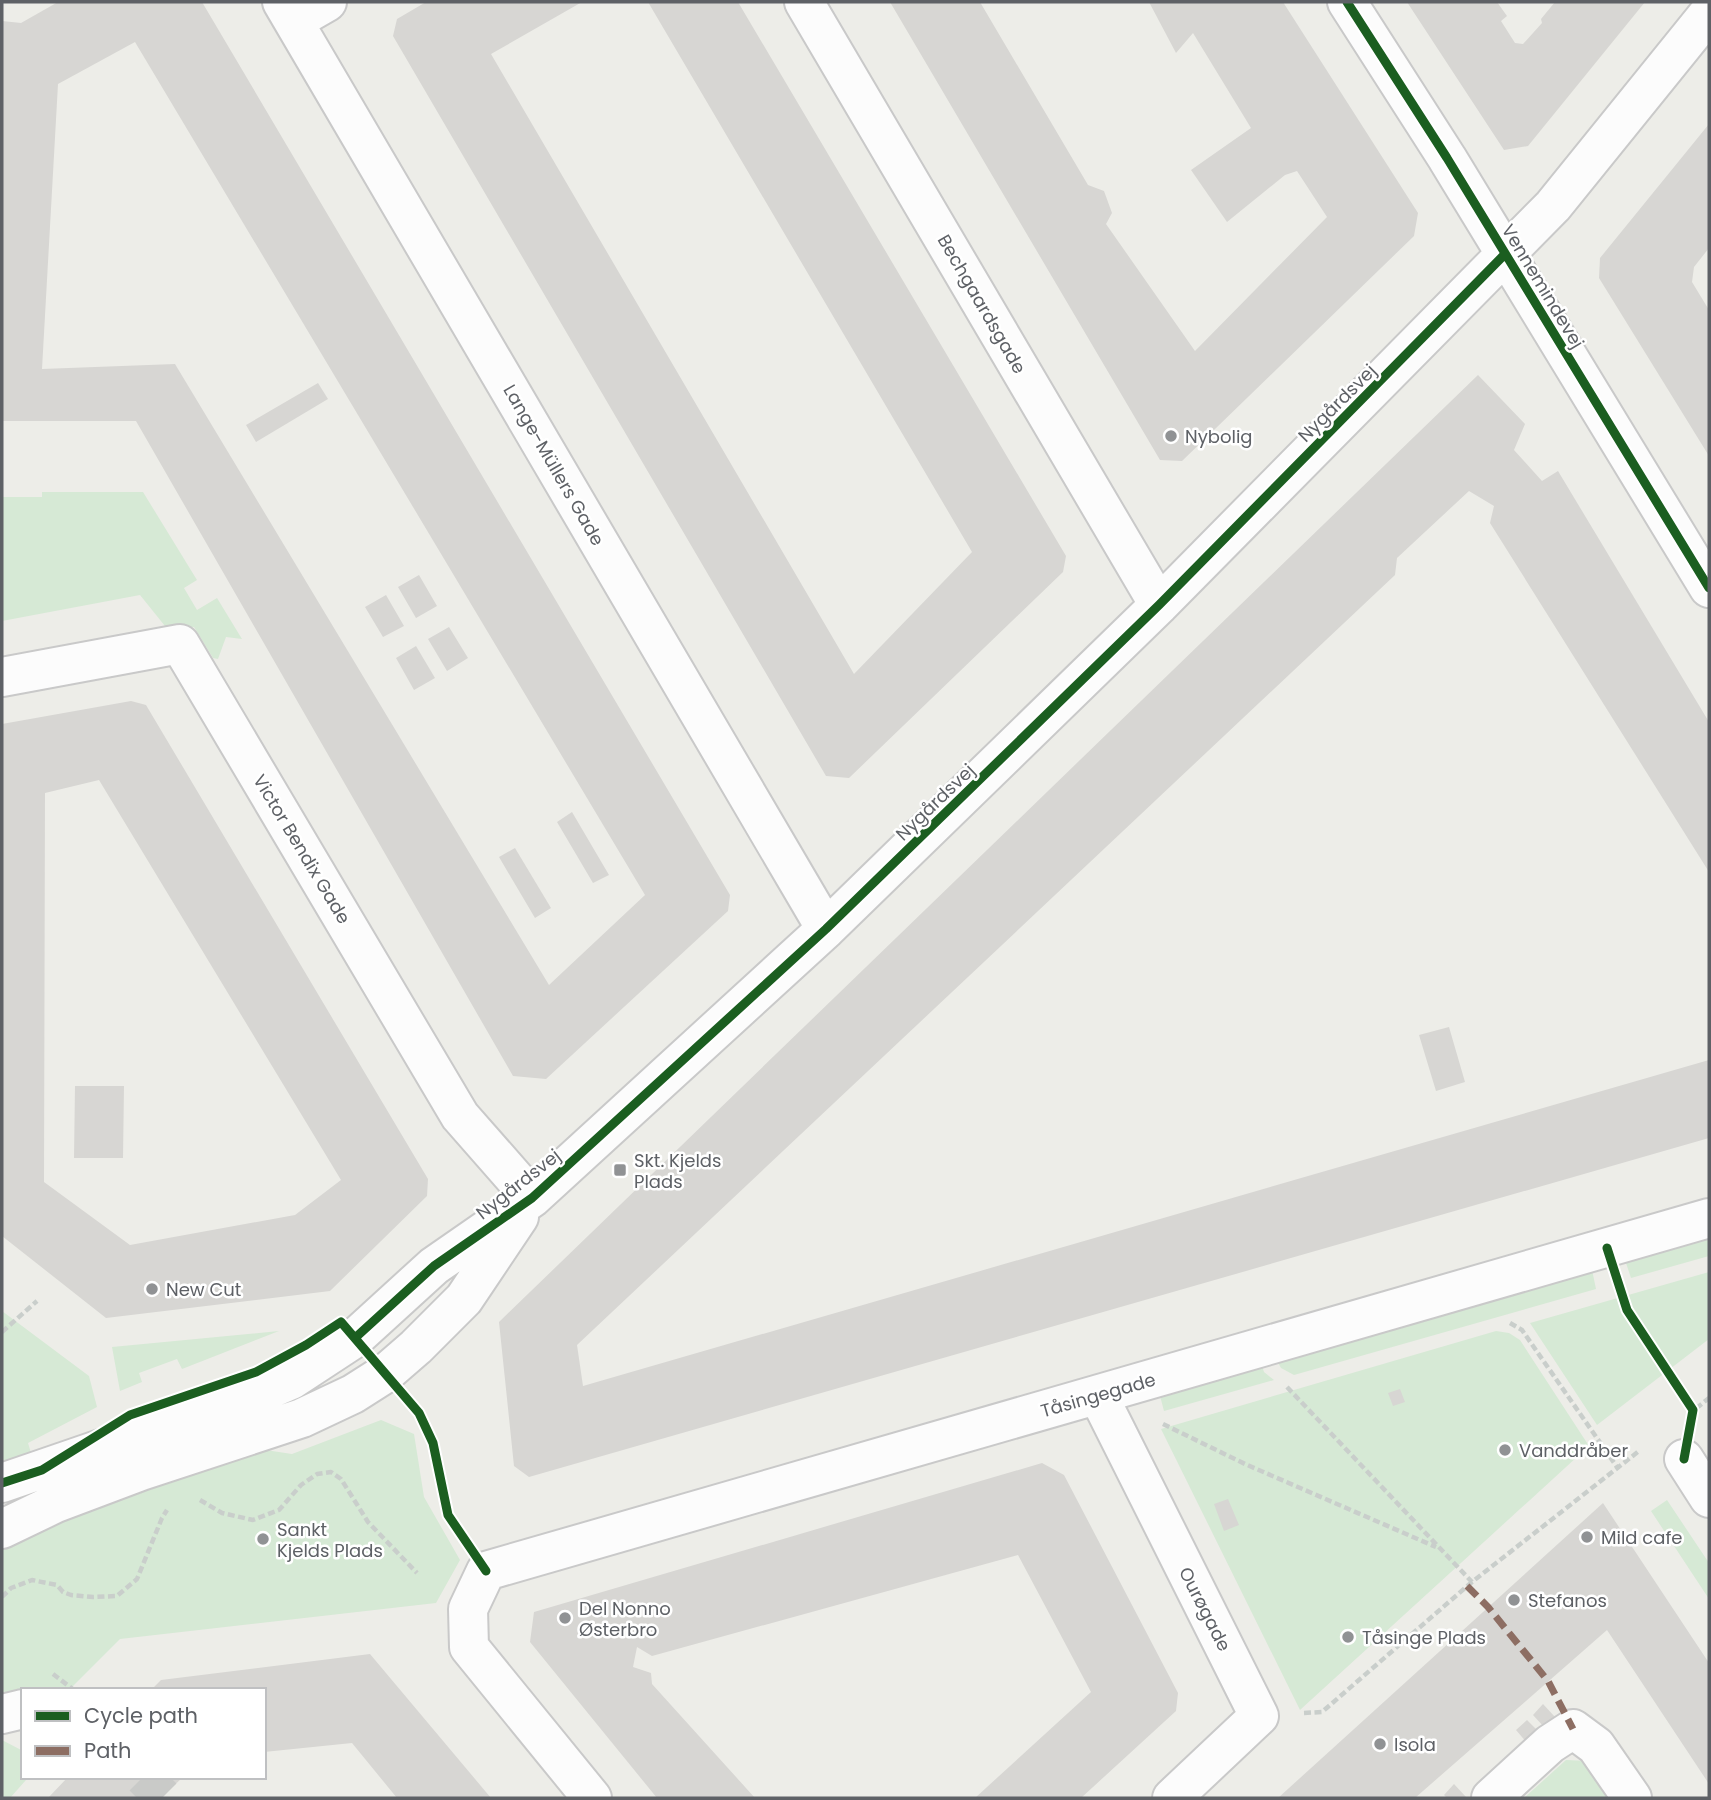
<svg xmlns="http://www.w3.org/2000/svg" width="1711" height="1800" viewBox="0 0 1711 1800" font-family="Poppins,sans-serif">
<rect width="100%" height="100%" fill="#edede8"/>
<path fill="#d6e9d5" d="M 42,492 L 143,492 L 197,580 L 184,588 L 197,610 L 217,598 L 242,639 L 226,637 L 218,659 L 213,658 L 194,627 L 169,631 L 140,595 L 2,621 L 2,497 L 42,497 Z
M 1709,1237 L 1709,1256 L 1631,1278 L 1625,1260 Z
M 1592,1270 L 1596,1289 L 1294,1375 L 1281,1368 L 1276,1359 Z
M 1709,1272 L 1709,1339 L 1597,1425 L 1530,1323 Z
M 2,1311 L 89,1376 L 97,1407 L 28,1443 L 32,1456 L 2,1467 Z
M 279,1331 L 182,1369 L 177,1359 L 139,1373 L 142,1382 L 120,1391 L 112,1347 Z
M 1496,1331 L 1509,1333 L 1520,1340 L 1589,1446 L 1300,1710 L 1161,1429 Z
M 1261,1363 L 1264,1372 L 1274,1380 L 1164,1411 L 1159,1392 Z
M 381,1420 L 414,1434 L 424,1497 L 460,1560 L 436,1603 L 120,1639 L 69,1690 L 23,1690 L 23,1698 L 2,1700 L 2,1548 L 5,1546 L 62,1517 L 253,1448 L 292,1454 Z
M 1667,1500 L 1709,1563 L 1709,1599 L 1651,1511 Z
M 2,1740 L 23,1751 L 23,1777 L 27,1777 L 26,1780 L 10,1798 L 2,1798 Z
M 1566,1760 L 1587,1761 L 1611,1798 L 1524,1798 Z"/>
<path fill="#d7d6d3" fill-rule="evenodd" d="M 58,2 L 202,2 L 730,895 L 728,911 L 546,1079 L 513,1076 L 136,421 L 2,421 L 2,21 L 21,23 ZM 135,42 L 645,895 L 549,985 L 175,364 L 42,369 L 58,84 Z
M 426,2 L 582,2 L 491,54 L 854,674 L 972,552 L 648,2 L 738,2 L 1066,556 L 1063,572 L 849,778 L 826,776 L 393,36 L 397,19 Z
M 890,2 L 980,2 L 1088,185 L 1104,191 L 1112,213 L 1106,224 L 1195,351 L 1327,217 L 1297,171 L 1285,175 L 1227,222 L 1191,170 L 1251,128 L 1193,33 L 1176,53 L 1149,2 L 1283,2 L 1418,213 L 1414,236 L 1182,461 L 1160,460 Z
M 1407,2 L 1497,2 L 1507,16 L 1501,21 L 1515,43 L 1523,44 L 1542,23 L 1541,19 L 1555,2 L 1645,2 L 1528,146 L 1504,150 Z
M 1709,124 L 1709,248 L 1694,267 L 1692,282 L 1709,310 L 1709,456 L 1599,278 L 1600,258 Z
M 1478,375 L 1525,424 L 1514,450 L 1542,481 L 1558,471 L 1709,722 L 1709,872 L 1490,523 L 1494,506 L 1469,491 L 1397,558 L 1395,575 L 577,1345 L 583,1386 L 1709,1060 L 1709,1138 L 529,1477 L 514,1466 L 499,1322 Z
M 318,383 L 328,399 L 256,442 L 246,425 Z
M 419,575 L 437,606 L 416,618 L 398,587 Z
M 386,595 L 404,626 L 383,637 L 365,607 Z
M 449,627 L 468,658 L 447,671 L 428,639 Z
M 416,646 L 435,678 L 414,690 L 396,658 Z
M 131,701 L 146,705 L 428,1179 L 427,1196 L 330,1291 L 106,1318 L 2,1236 L 2,724 ZM 99,780 L 341,1180 L 295,1215 L 130,1245 L 44,1182 L 45,793 Z
M 572,812 L 609,875 L 593,883 L 557,822 Z
M 515,848 L 551,908 L 535,918 L 499,857 Z
M 1449,1027 L 1465,1082 L 1436,1091 L 1419,1035 Z
M 75,1086 L 124,1086 L 123,1158 L 74,1158 Z
M 1400,1389 L 1405,1402 L 1393,1406 L 1388,1393 Z
M 1042,1463 L 1064,1475 L 1178,1693 L 1176,1711 L 1081,1798 L 975,1798 L 1091,1692 L 1018,1555 L 652,1656 L 637,1647 L 633,1667 L 651,1673 L 652,1684 L 755,1798 L 657,1798 L 530,1642 L 534,1612 Z
M 1228,1499 L 1239,1525 L 1224,1531 L 1214,1504 Z
M 1603,1503 L 1709,1663 L 1709,1784 L 1607,1630 L 1415,1798 L 1278,1798 Z
M 370,1654 L 491,1798 L 397,1798 L 352,1743 L 264,1752 L 264,1690 L 151,1690 L 161,1680 Z
M 1543,1704 L 1555,1717 L 1544,1727 L 1533,1715 Z
M 1527,1720 L 1539,1732 L 1527,1743 L 1516,1730 Z
M 68,1777 L 183,1777 L 161,1798 L 48,1798 Z
M 1454,1784 L 1466,1797 L 1464,1798 L 1447,1798 L 1444,1795 Z"/>
<g fill="none" stroke-linecap="round" stroke-linejoin="round">
<path stroke="#c9cac8" stroke-width="38" stroke-dasharray="38 19" stroke-linecap="butt" d="M 143,1777 L 163,1797"/>
<defs>
<path id="minor" d="M 282,2 L 826,929
M 804,2 L 1159,605
M 1347,2 L 1447,158 L 1709,588
M 294,21 L 327,2
M 2,677 L 180,644 L 460,1116 L 532,1198
M 1098,1395 L 1259,1716 L 1172,1798
M 1684,1459 L 1709,1498
M 2,1483 L 249,1398 L 291,1380 L 355,1338 L 434,1266 L 532,1198 L 826,929 L 1159,605 L 1553,206 L 1709,13
M 2,1529 L 56,1503 L 141,1471 L 302,1418 L 353,1394 L 386,1373 L 416,1347 L 464,1299 L 519,1217
M 2,1714 L 23,1709
M 592,1798 L 469,1647 L 468,1609 L 486,1571 L 1709,1218
M 1491,1798 L 1550,1744 L 1573,1729 L 1596,1746 L 1632,1798"/>
</defs>
<use href="#minor" stroke="#c9c9c9" stroke-width="42"/>
<path stroke="#c9cecb" stroke-width="4.5" stroke-dasharray="7 3.5" stroke-linecap="butt" d="M 1510,1323 L 1522,1330 L 1617,1467
M 2,1332 L 37,1301
M 1287,1387 L 1472,1582
M 1688,1415 L 1709,1398
M 1163,1424 L 1245,1464 L 1436,1547
M 200,1500 L 222,1513 L 253,1520 L 279,1510 L 301,1485 L 317,1474 L 331,1472 L 341,1479 L 368,1522 L 417,1573
M 2,1597 L 11,1588 L 32,1580 L 57,1585 L 63,1592 L 71,1595 L 93,1597 L 117,1596 L 137,1579 L 162,1518 L 167,1510
M 53,1674 L 74,1690
M 1304,1713 L 1322,1712 L 1472,1582 L 1639,1451"/>
<use href="#minor" stroke="#fcfcfc" stroke-width="38"/>
<path stroke="#8d6e63" stroke-width="7" stroke-dasharray="14 7" stroke-linecap="butt" d="M 1467,1586 L 1488,1607 L 1548,1681 L 1573,1729"/>
<defs>
<path id="cycleway" d="M 1347,2 L 1447,158 L 1709,588
M 1607,1248 L 1627,1310 L 1693,1410 L 1684,1459
M 355,1338 L 434,1266 L 532,1198 L 826,929 L 1159,605 L 1505,254
M 2,1483 L 42,1470 L 130,1415 L 256,1372 L 306,1345 L 341,1322 L 419,1413 L 433,1443 L 448,1515 L 486,1571"/>
</defs>
<use href="#cycleway" stroke="#fff" stroke-width="13"/>
<use href="#cycleway" stroke="#1b5e20" stroke-width="9"/>
</g>
<g fill="#909294" stroke="#fff" stroke-width="2.5">
<circle cx="1171" cy="436" r="7"/>
<rect x="613" y="1163" width="14" height="14" rx="3.5"/>
<circle cx="152" cy="1289" r="7"/>
<circle cx="1505" cy="1450" r="7"/>
<circle cx="1587" cy="1537" r="7"/>
<circle cx="263" cy="1539" r="7"/>
<circle cx="1514" cy="1600" r="7"/>
<circle cx="565" cy="1618" r="7"/>
<circle cx="1348" cy="1637" r="7"/>
<circle cx="1380" cy="1744" r="7"/>
</g>
<g text-anchor="middle" dominant-baseline="central" stroke-width="5" stroke-linejoin="round" paint-order="stroke">
<g font-size="18" fill="#5e6166" stroke="#fff">
<text transform="translate(1543 286) rotate(59)">Vennemindevej</text>
<text transform="translate(982 304) rotate(60)">Bechgaardsgade</text>
<text transform="translate(1337 403) rotate(-45)">Nygårdsvej</text>
<text transform="translate(554 465) rotate(60)">Lange-Müllers Gade</text>
<text transform="translate(935 802) rotate(-44)">Nygårdsvej</text>
<text transform="translate(302 849) rotate(59)">Victor Bendix Gade</text>
<text transform="translate(518 1184) rotate(-38)">Nygårdsvej</text>
<text transform="translate(1098 1395) rotate(-16)">Tåsingegade</text>
<text transform="translate(1205 1609) rotate(63)">Ourøgade</text>
</g>
<g font-size="18" fill="#5e6166" stroke="#fff" text-anchor="start">
<text x="1185" y="436">Nybolig</text>
<text x="634" y="1160">Skt. Kjelds<tspan x="634" dy="21">Plads</tspan></text>
<text x="166" y="1289">New Cut</text>
<text x="1519" y="1450">Vanddråber</text>
<text x="277" y="1529">Sankt<tspan x="277" dy="21">Kjelds Plads</tspan></text>
<text x="1601" y="1537">Mild cafe</text>
<text x="1528" y="1600">Stefanos</text>
<text x="579" y="1608">Del Nonno<tspan x="579" dy="21">Østerbro</tspan></text>
<text x="1362" y="1637">Tåsinge Plads</text>
<text x="1394" y="1744">Isola</text>
</g>
</g>
<rect width="1711" height="1800" fill="none" stroke="#5e6166" stroke-width="7"/>
<rect x="21" y="1688" width="245" height="91" fill="#ffffff" stroke="#bfc0c2" stroke-width="2"/>
<rect x="35" y="1711" width="35" height="10" fill="#1b5e20" stroke="#bfc0c2" stroke-width="2"/>
<text x="84" y="1723" font-size="21" fill="#5e6166">Cycle path</text>
<rect x="35" y="1746" width="35" height="10" fill="#8d6e63" stroke="#bfc0c2" stroke-width="2"/>
<text x="84" y="1758" font-size="21" fill="#5e6166">Path</text>
</svg>
